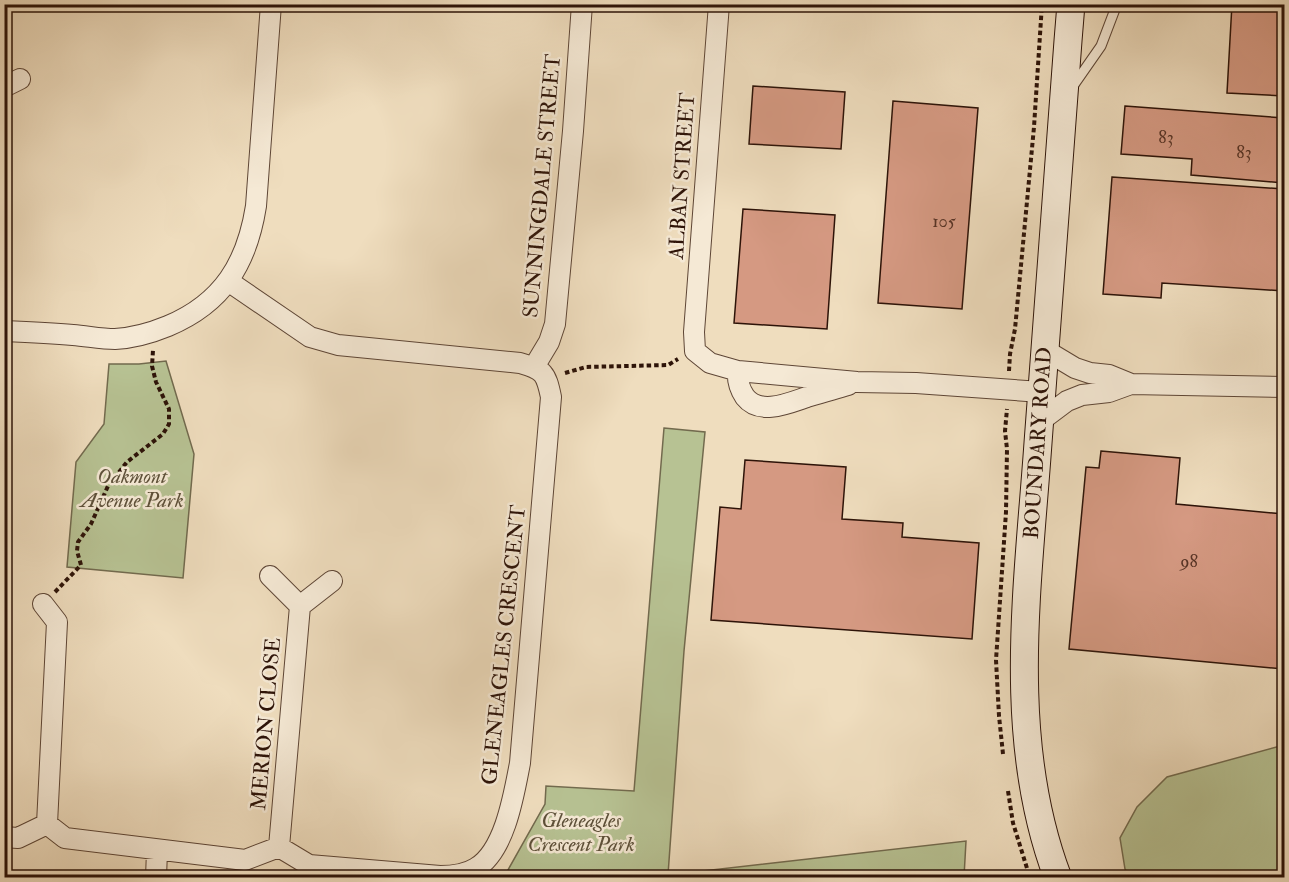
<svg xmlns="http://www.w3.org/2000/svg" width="1289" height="882" viewBox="0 0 1289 882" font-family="'IM FELL Double Pica',serif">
<rect width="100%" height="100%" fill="#efddbe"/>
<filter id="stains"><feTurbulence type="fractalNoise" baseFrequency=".00333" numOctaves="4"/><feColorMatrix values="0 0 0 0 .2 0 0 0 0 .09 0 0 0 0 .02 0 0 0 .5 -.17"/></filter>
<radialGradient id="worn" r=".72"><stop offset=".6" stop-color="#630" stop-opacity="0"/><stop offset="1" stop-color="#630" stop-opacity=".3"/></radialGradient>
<path fill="#b7c293" stroke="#726a4e" stroke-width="1.5" d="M 166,361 L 194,454 L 183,578 L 67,567 L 76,462 L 104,424 L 109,364 L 139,364 Z
M 664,428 L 705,432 L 684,651 L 668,875 L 966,841 L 964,877 L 504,877 L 545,804 L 546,786 L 634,791 Z
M 1284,745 L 1284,877 L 1130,877 L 1125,869 L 1120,838 L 1137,807 L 1167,777 Z"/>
<path fill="#d59982" stroke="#2d1308" stroke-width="1.5" d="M 1232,4 L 1284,4 L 1284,96 L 1227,93 Z
M 753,86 L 845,92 L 841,149 L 749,144 Z
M 893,101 L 978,108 L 962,309 L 878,303 Z
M 1125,106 L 1284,118 L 1284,183 L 1191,175 L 1192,159 L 1121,154 Z
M 1112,177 L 1284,189 L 1284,291 L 1162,283 L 1161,298 L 1103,294 Z
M 743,209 L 835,215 L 827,329 L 734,323 Z
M 1101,451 L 1180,458 L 1176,504 L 1284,514 L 1284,669 L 1069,649 L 1086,467 L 1099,468 Z
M 745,460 L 846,467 L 842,519 L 903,523 L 902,537 L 979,543 L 972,639 L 711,620 L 720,507 L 741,509 Z"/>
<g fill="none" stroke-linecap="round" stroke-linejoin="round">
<defs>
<path id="lane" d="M 1071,89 L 1101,46 L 1117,4"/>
<path id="street" d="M 719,4 L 694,332 L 695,351 L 710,363 L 738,371 L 857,382 L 916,383 L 1041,392
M 4,87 L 20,79
M 4,331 C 27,332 50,333 73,335 C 87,336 101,339 115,339 C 133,338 151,333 168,326 C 223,303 247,263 256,206 L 271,4
M 1045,350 L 1075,368 L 1090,373 L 1109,375 L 1131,384 L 1284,387
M 534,367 L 549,342 L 555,324 L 573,131 L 582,4
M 738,371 C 737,381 739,388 745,397 C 760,416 789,403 807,397 C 821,393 835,389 848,385
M 1039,422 L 1067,401 L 1082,395 L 1109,392 L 1131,384
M 270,576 L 300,606 L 332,581
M 43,604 L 57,622 L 47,824
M 4,837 L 18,838 L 47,824 L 65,838 L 245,860 L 279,847 L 309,865 L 440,876 C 452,876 465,875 476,868 C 505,851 514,794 520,763 L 551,397 C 546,373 544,370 520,363 L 338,345 L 310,337 L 228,281
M 279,847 L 300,606
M 156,878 L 157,850"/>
<path id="secondary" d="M 1058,878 C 1005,739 1028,586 1038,443 C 1048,296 1059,150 1071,4"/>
</defs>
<use href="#lane" stroke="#5e4636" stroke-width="11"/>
<use href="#street" stroke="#5e4636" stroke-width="22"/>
<use href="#secondary" stroke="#2d1308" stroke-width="29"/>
<path stroke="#2d1308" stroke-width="4" stroke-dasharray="4.5 3" stroke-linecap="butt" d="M 1009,371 L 1010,354 L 1015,329 L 1034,127 L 1042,4
M 565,373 L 586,367 L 668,365 L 678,359
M 55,592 L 81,565 L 77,551 L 78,542 L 91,524 L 108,486 L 127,462 L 163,434 L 169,424 L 169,409 L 156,382 L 152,366 L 153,350
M 1003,754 L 999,716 L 996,660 L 1006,512 L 1007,449 L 1005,431 L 1007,409
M 1008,791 L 1013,823 L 1030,878"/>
<use href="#lane" stroke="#f5e9d5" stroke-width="9"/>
<use href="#street" stroke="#f5e9d5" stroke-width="20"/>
<use href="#secondary" stroke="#f5e9d5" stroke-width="27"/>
</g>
<g text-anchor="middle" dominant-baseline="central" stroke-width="5" stroke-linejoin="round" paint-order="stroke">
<g font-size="18" fill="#573426">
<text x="1166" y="137">83</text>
<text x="1244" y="152">83</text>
<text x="944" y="221">105</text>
<text x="1189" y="561">98</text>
</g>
<g font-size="21" fill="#2d1308" stroke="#f5e9d5">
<text transform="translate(682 176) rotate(-86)">ALBAN STREET</text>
<text transform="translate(542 186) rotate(-85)">SUNNINGDALE STREET</text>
<text transform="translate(1038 443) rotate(-86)">BOUNDARY ROAD</text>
<text transform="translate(504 645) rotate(-84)">GLENEAGLES CRESCENT</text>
<text transform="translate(266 724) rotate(-85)">MERION CLOSE</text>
</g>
<g font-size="21" font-style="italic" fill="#5d5039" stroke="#f5e9d5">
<text x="132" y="476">Oakmont<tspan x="132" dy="24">Avenue Park</tspan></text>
<text x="581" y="820">Gleneagles<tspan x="581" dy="24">Crescent Park</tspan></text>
</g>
</g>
<rect width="1289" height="882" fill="none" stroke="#efddbe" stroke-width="24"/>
<rect x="6" y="6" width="1277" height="870" fill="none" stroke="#2d1308" stroke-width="3"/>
<rect x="12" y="12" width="1265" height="858" fill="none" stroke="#2d1308" stroke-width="1.5"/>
<rect width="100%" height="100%" filter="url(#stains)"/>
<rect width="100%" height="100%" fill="url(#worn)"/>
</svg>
